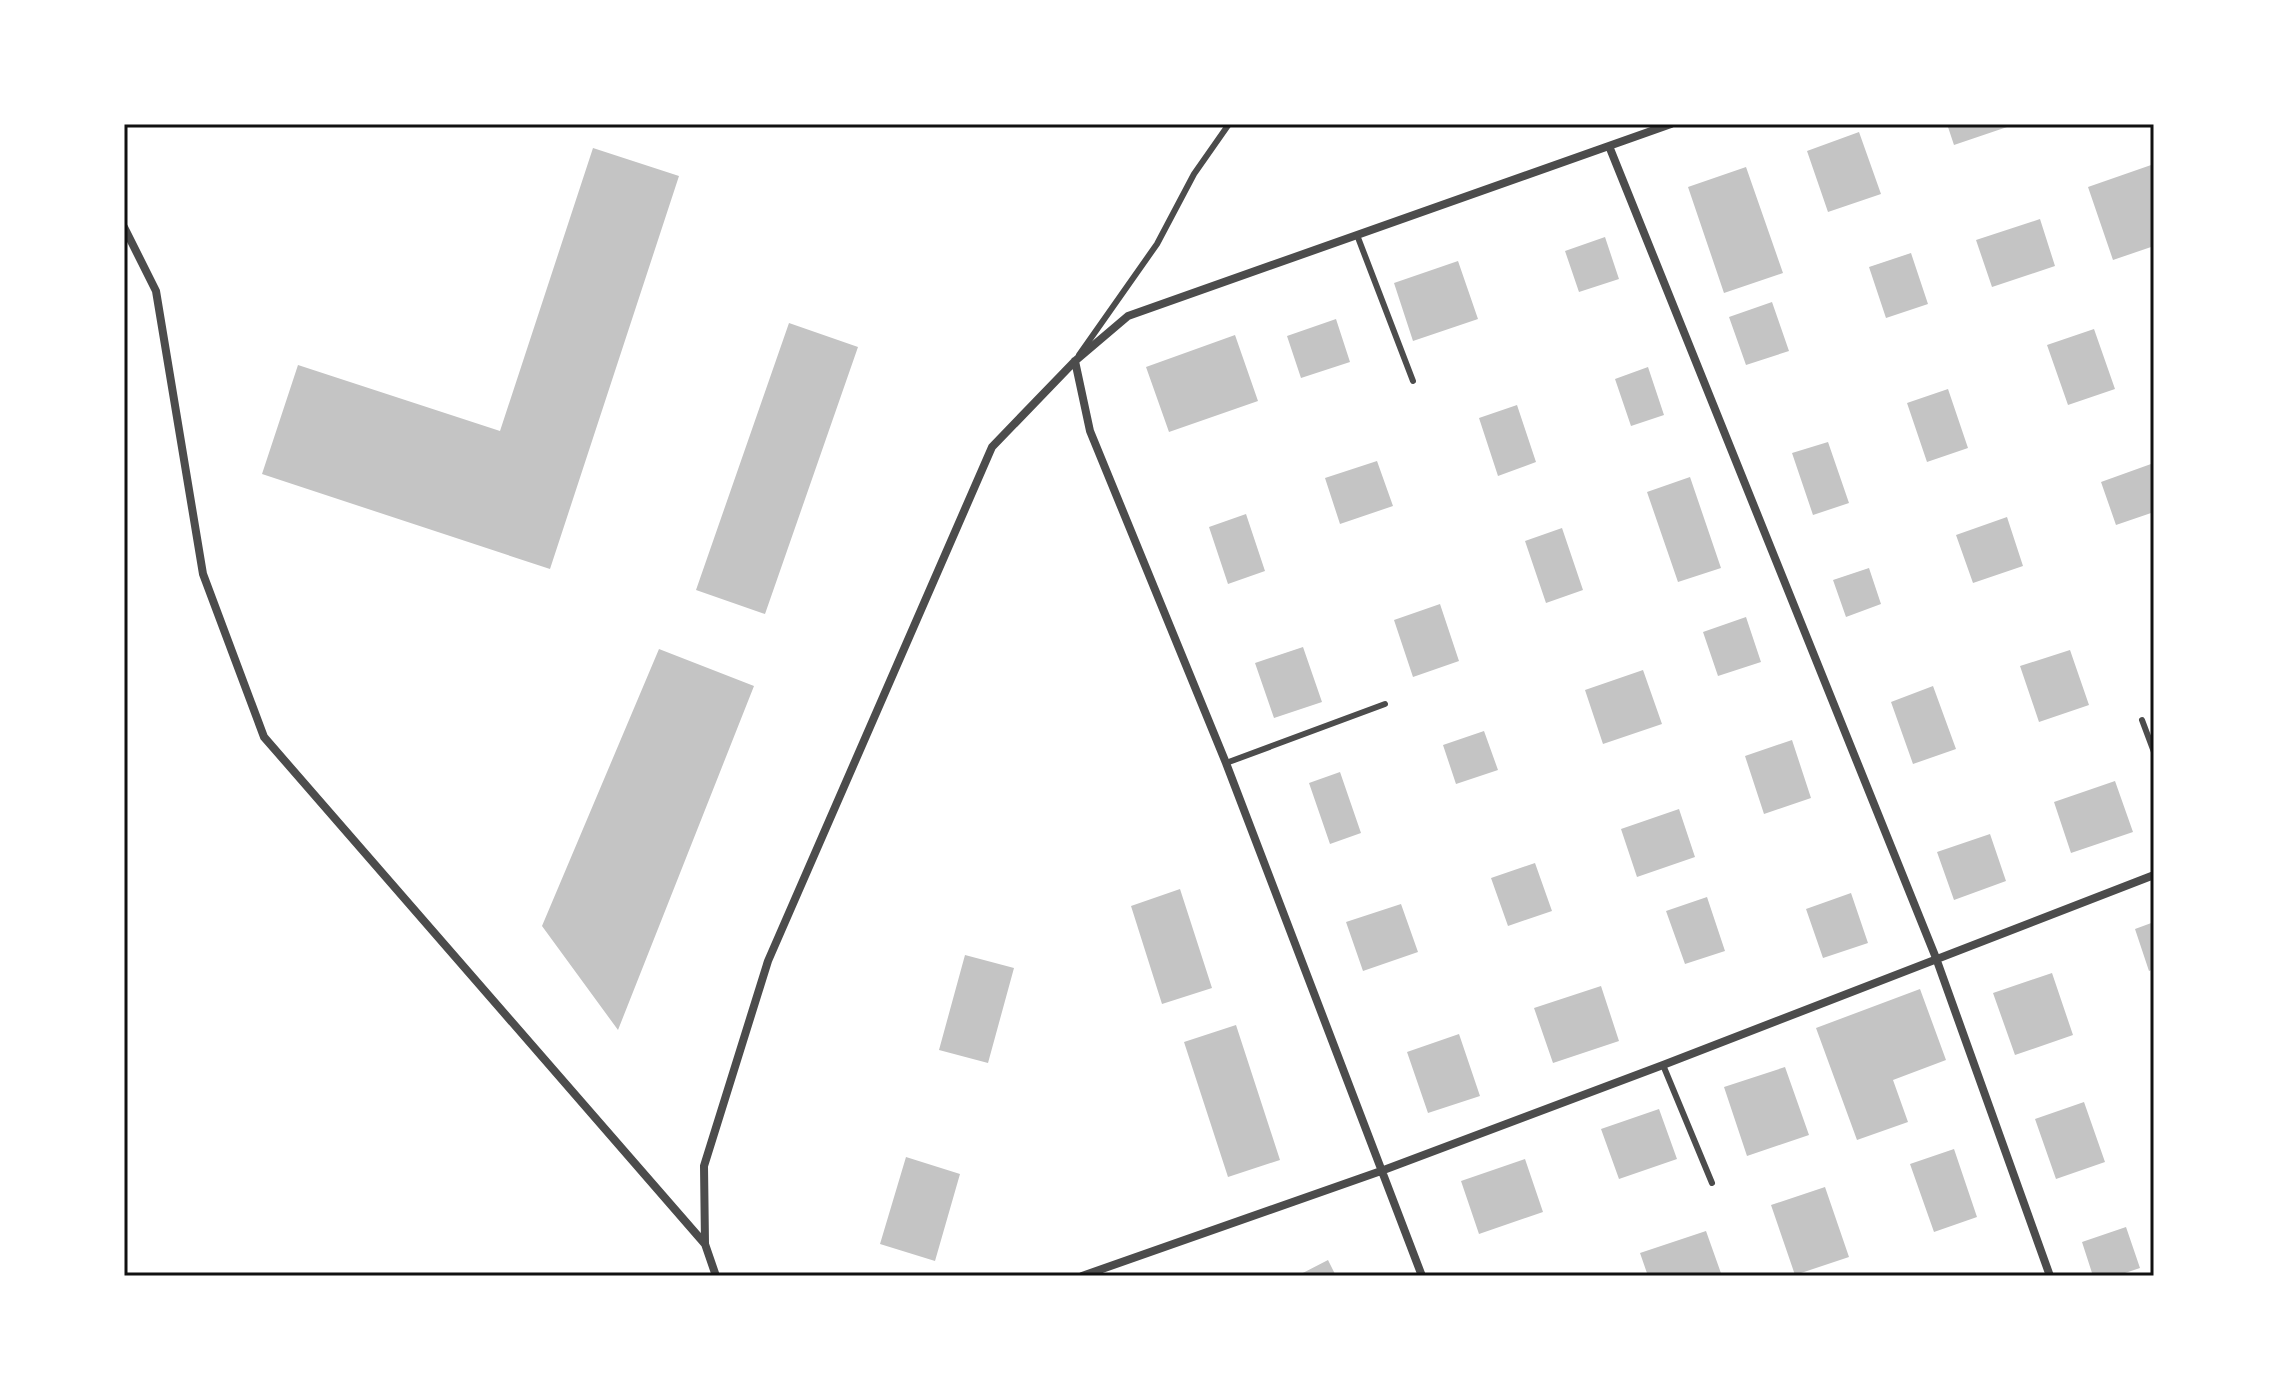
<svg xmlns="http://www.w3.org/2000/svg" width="2278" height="1400" viewBox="0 0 2278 1400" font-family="Lato,sans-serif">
<rect width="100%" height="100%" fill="#fff"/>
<path fill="#c4c4c4" d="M 1947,124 L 2013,124 L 2013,125 L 1954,145 Z
M 1859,132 L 1881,194 L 1828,212 L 1807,151 Z
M 593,148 L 679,176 L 550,569 L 262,474 L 298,365 L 500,431 Z
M 2154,164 L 2154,246 L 2113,260 L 2088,187 Z
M 1746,167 L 1783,273 L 1724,293 L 1688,187 Z
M 2040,219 L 2055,266 L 1992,287 L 1976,240 Z
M 1605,237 L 1619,279 L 1579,292 L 1565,251 Z
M 1911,253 L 1928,304 L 1886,318 L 1869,267 Z
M 1458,261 L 1478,319 L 1413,341 L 1394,283 Z
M 1772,302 L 1789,351 L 1746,365 L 1729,317 Z
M 1336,319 L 1350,362 L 1301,378 L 1287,336 Z
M 789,323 L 858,347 L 765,614 L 696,590 Z
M 2094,329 L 2115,389 L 2068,405 L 2047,345 Z
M 1235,335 L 1258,401 L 1169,432 L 1146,367 Z
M 1648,367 L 1664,415 L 1631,426 L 1615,379 Z
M 1948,389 L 1968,448 L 1927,462 L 1907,403 Z
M 1517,405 L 1536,462 L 1498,476 L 1479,418 Z
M 1828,442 L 1849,503 L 1813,515 L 1792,453 Z
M 1377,461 L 1393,506 L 1340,524 L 1325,478 Z
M 2151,464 L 2154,473 L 2154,512 L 2116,525 L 2101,482 Z
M 1690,477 L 1721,568 L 1678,582 L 1647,492 Z
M 1246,514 L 1265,571 L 1228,584 L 1209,527 Z
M 2007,517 L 2023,566 L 1973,583 L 1956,535 Z
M 1562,528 L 1583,590 L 1546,603 L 1525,541 Z
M 1869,568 L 1881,604 L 1846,617 L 1833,580 Z
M 1440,604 L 1459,661 L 1413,677 L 1394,620 Z
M 1746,617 L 1761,662 L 1718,676 L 1703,632 Z
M 1303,647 L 1322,702 L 1274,718 L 1255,663 Z
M 659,649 L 754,686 L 618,1030 L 542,926 Z
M 2070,650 L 2089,705 L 2039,722 L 2020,666 Z
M 1643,670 L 1662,724 L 1603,744 L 1585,690 Z
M 1933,686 L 1956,749 L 1913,764 L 1891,702 Z
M 1484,731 L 1498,770 L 1456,784 L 1443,745 Z
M 1792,740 L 1811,798 L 1764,814 L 1745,756 Z
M 1340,772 L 1361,833 L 1330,844 L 1309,783 Z
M 2115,781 L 2133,832 L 2071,853 L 2054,802 Z
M 1679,809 L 1695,857 L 1637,877 L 1621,829 Z
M 1990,834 L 2006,881 L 1954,900 L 1937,852 Z
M 1535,863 L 1552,911 L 1508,926 L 1491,878 Z
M 1180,889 L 1212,988 L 1162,1004 L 1131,906 Z
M 1851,893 L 1868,943 L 1823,958 L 1806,909 Z
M 1707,897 L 1725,951 L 1685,964 L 1666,911 Z
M 1401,904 L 1418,952 L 1363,971 L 1346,922 Z
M 2154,922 L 2154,969 L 2149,971 L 2135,929 Z
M 965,955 L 1014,968 L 988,1063 L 939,1050 Z
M 2052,973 L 2073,1035 L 2015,1055 L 1993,993 Z
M 1601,986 L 1619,1041 L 1553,1063 L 1534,1008 Z
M 1920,989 L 1946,1060 L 1893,1080 L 1908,1122 L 1857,1140 L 1816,1028 Z
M 1236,1025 L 1280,1160 L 1228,1177 L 1184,1042 Z
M 1459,1034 L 1480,1096 L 1428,1113 L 1407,1052 Z
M 1785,1067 L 1809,1135 L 1747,1156 L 1724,1087 Z
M 2084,1102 L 2105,1162 L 2056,1179 L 2035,1119 Z
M 1659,1109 L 1677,1159 L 1619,1179 L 1601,1129 Z
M 1954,1149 L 1977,1217 L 1934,1232 L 1910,1164 Z
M 906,1157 L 960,1174 L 935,1261 L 880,1244 Z
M 1525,1159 L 1543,1212 L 1479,1234 L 1461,1181 Z
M 1825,1187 L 1849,1257 L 1795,1275 L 1771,1205 Z
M 2126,1227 L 2140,1268 L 2116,1276 L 2093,1276 L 2082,1242 Z
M 1706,1231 L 1722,1276 L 1648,1276 L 1640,1253 Z
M 1328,1260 L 1336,1276 L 1297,1276 Z"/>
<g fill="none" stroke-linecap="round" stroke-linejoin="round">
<path stroke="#4c4c4c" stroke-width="6" d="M 1357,235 L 1413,381
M 1079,355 L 1157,244 L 1194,174 L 1229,124
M 2142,720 L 2154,752
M 1226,763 L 1385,704
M 1663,1065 L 1712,1183"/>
<path stroke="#4c4c4c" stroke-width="8" d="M 1609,146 L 1936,958 L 2050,1276
M 124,227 L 156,291 L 203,574 L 264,737 L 705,1244 L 716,1276
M 1075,361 L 1090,431 L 1226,763 L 1422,1276
M 705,1244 L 704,1166 L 768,961 L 992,447 L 1075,361 L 1128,316 L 1671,124
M 1082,1276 L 1381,1171 L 1663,1065 L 2154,875"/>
</g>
<rect width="2278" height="1400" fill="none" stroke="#ffffff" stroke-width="252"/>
<rect x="126" y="126" width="2026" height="1148" fill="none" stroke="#111" stroke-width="3"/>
</svg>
